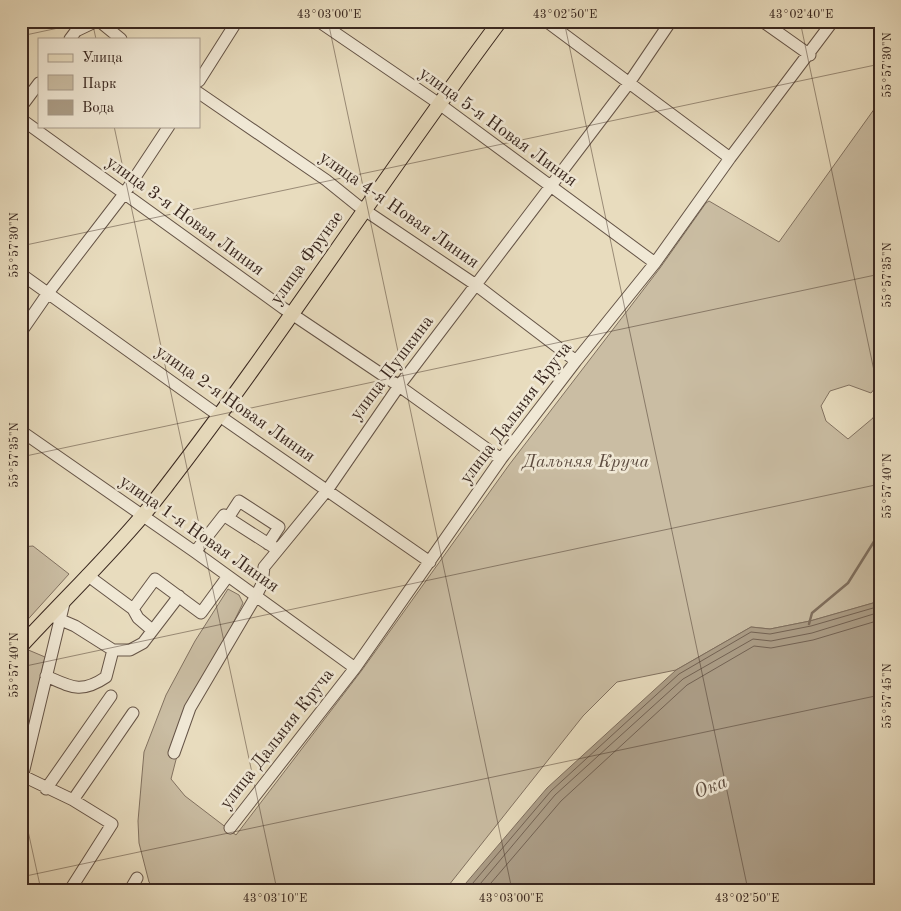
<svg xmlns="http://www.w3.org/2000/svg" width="901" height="911" viewBox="0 0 901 911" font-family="'Old Standard TT',serif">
<rect width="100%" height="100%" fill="#e8dcbe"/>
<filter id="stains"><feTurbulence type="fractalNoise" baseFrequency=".004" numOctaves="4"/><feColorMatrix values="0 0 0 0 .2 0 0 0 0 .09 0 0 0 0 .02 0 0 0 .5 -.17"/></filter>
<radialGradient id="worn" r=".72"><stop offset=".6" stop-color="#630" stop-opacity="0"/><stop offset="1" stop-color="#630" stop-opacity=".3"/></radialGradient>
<path fill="#cabda3" stroke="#827261" d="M 880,101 L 880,382 L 871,393 L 849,385 L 830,391 L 821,406 L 826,421 L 848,439 L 873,418 L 880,401 L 880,601 L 810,621 L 770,629 L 751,627 L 676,670 L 617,682 L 583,716 L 445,890 L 156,890 L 149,882 L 139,843 L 138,821 L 144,752 L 166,695 L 195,641 L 228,589 L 239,595 L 243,603 L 187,717 L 171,779 L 185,796 L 236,835 L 362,670 L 509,465 L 660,268 L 706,203 L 709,201 L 779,242 Z
M 33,546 L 69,574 L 21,627 L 21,547 Z
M 26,649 L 45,657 L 27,736 L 21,734 L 21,654 Z"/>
<path fill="#ac9e88" stroke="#7e6e5e" d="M 880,601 L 880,890 L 460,890 L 547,788 L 676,670 L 751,627 L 770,629 L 810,621 Z"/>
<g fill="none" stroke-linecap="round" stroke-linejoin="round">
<path stroke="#726254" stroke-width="1" d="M 467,890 L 551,791 L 679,674 L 751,632 L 770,634 L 811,626 L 880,606
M 475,890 L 555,795 L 683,679 L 753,639 L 771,641 L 812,633 L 880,612
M 485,890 L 561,801 L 687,685 L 754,646 L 771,648 L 813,640 L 880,620"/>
<path stroke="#7e6e5e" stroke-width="2.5" d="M 809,624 L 812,613 L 848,583 L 880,532"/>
<defs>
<path id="minor" d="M 99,21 L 121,39
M 318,21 L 438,103 L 655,263
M 546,21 L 730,158
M 762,21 L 810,55
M 70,39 L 76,31 L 97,21
M 199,81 L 237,21
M 199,93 L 326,180 L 357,205 L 476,285 L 576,361
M 21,107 L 39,83
M 21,119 L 283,308 L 399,386 L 501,459
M 21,274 L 211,410 L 430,562
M 21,332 L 48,293 L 124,194 L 169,126
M 21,431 L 195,552 L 355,668
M 268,544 L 279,527 L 239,501 L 228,518 L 278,550
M 195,552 L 224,515 L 228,518
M 87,575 L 133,609 L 155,579 L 201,613 L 228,576
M 133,609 L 138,618 L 152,630
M 54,617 L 75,626 L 113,650 L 130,650 L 143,643 L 179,596
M 21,627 L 31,635
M 46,676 C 71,687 81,694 106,677 L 113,650
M 174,753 L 190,708 L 256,596 L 262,584 L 264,567 L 328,489 L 399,386 L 629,83 L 671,21
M 23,776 L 73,800 L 112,824 L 70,890
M 21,782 L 65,599
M 46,789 L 111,696
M 73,800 L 133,713
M 230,828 L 355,668 L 501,459 L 576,361 L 655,263 L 730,158 L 833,21
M 130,890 L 137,878"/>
<path id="major" d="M 21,646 C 65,598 113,553 153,503 C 275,347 381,180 500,21"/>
</defs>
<use href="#minor" stroke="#655447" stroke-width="13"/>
<use href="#major" stroke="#39271f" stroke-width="16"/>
<use href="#minor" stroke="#f0e8d5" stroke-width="11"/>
<use href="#major" stroke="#e8dcbe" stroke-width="14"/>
</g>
<path fill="none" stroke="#39271f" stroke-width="1" stroke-opacity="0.45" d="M 92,21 L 96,39M 328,21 L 512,890M 564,21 L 748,890M 800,21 L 880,399M 21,36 L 91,21M 114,126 L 277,890M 21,246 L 880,64M 21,457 L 880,274M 21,667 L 880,484M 21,799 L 41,890M 21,877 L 880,695"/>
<g text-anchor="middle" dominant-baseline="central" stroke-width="5" stroke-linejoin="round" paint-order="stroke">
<g font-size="18" fill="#39271f" stroke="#f0e8d5">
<text transform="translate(498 127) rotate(36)">улица 5-я Новая Линия</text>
<text transform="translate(399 210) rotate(35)">улица 4-я Новая Линия</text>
<text transform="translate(185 216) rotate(36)">улица 3-я Новая Линия</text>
<text transform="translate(307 258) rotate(-54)">улица Фрунзе</text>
<text transform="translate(392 368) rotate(-53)">улица Пушкина</text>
<text transform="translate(235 404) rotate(35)">улица 2-я Новая Линия</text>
<text transform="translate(516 413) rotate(-53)">улица Дальняя Круча</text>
<text transform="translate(199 534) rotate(35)">улица 1-я Новая Линия</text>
<text transform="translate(277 739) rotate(-52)">улица Дальняя Круча</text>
</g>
<g font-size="18" font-style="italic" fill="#5d4c40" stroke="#f0e8d5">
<text x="586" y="462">Дальняя Круча</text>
</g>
<g font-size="19" font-style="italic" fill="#5c4b3e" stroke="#f0e8d5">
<text transform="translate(711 788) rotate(-21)">Ока</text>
</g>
</g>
<rect width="901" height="911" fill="none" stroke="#e8dcbe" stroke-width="55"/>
<rect x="38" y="38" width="162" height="90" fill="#f0e8d5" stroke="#a79b8c"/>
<rect x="48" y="54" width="25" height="8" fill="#e8dcbe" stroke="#a79b8c"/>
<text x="82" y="62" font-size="15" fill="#39271f">Улица</text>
<rect x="48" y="75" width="25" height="15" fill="#cabda3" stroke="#a79b8c"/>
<text x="82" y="88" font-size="15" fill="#39271f">Парк</text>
<rect x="48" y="100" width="25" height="15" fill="#ac9e88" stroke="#a79b8c"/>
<text x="82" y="112" font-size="15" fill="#39271f">Вода</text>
<rect x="28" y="28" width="846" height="856" fill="none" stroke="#39271f" stroke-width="2"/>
<g font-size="12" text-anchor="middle" fill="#39271f">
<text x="329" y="18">43°03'00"E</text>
<text x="565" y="18">43°02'50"E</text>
<text x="801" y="18">43°02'40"E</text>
<text transform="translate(887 65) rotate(-90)" y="4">55°57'30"N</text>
<text transform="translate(14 245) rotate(-90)" y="4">55°57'30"N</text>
<text transform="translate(887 275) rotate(-90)" y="4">55°57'35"N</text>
<text transform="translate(14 455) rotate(-90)" y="4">55°57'35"N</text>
<text transform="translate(887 486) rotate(-90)" y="4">55°57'40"N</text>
<text transform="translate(14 665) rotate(-90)" y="4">55°57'40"N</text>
<text transform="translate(887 696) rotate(-90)" y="4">55°57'45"N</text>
<text x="275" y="902">43°03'10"E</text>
<text x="511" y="902">43°03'00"E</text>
<text x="747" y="902">43°02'50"E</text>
</g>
<rect width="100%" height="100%" filter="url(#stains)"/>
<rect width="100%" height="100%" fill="url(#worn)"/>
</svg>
